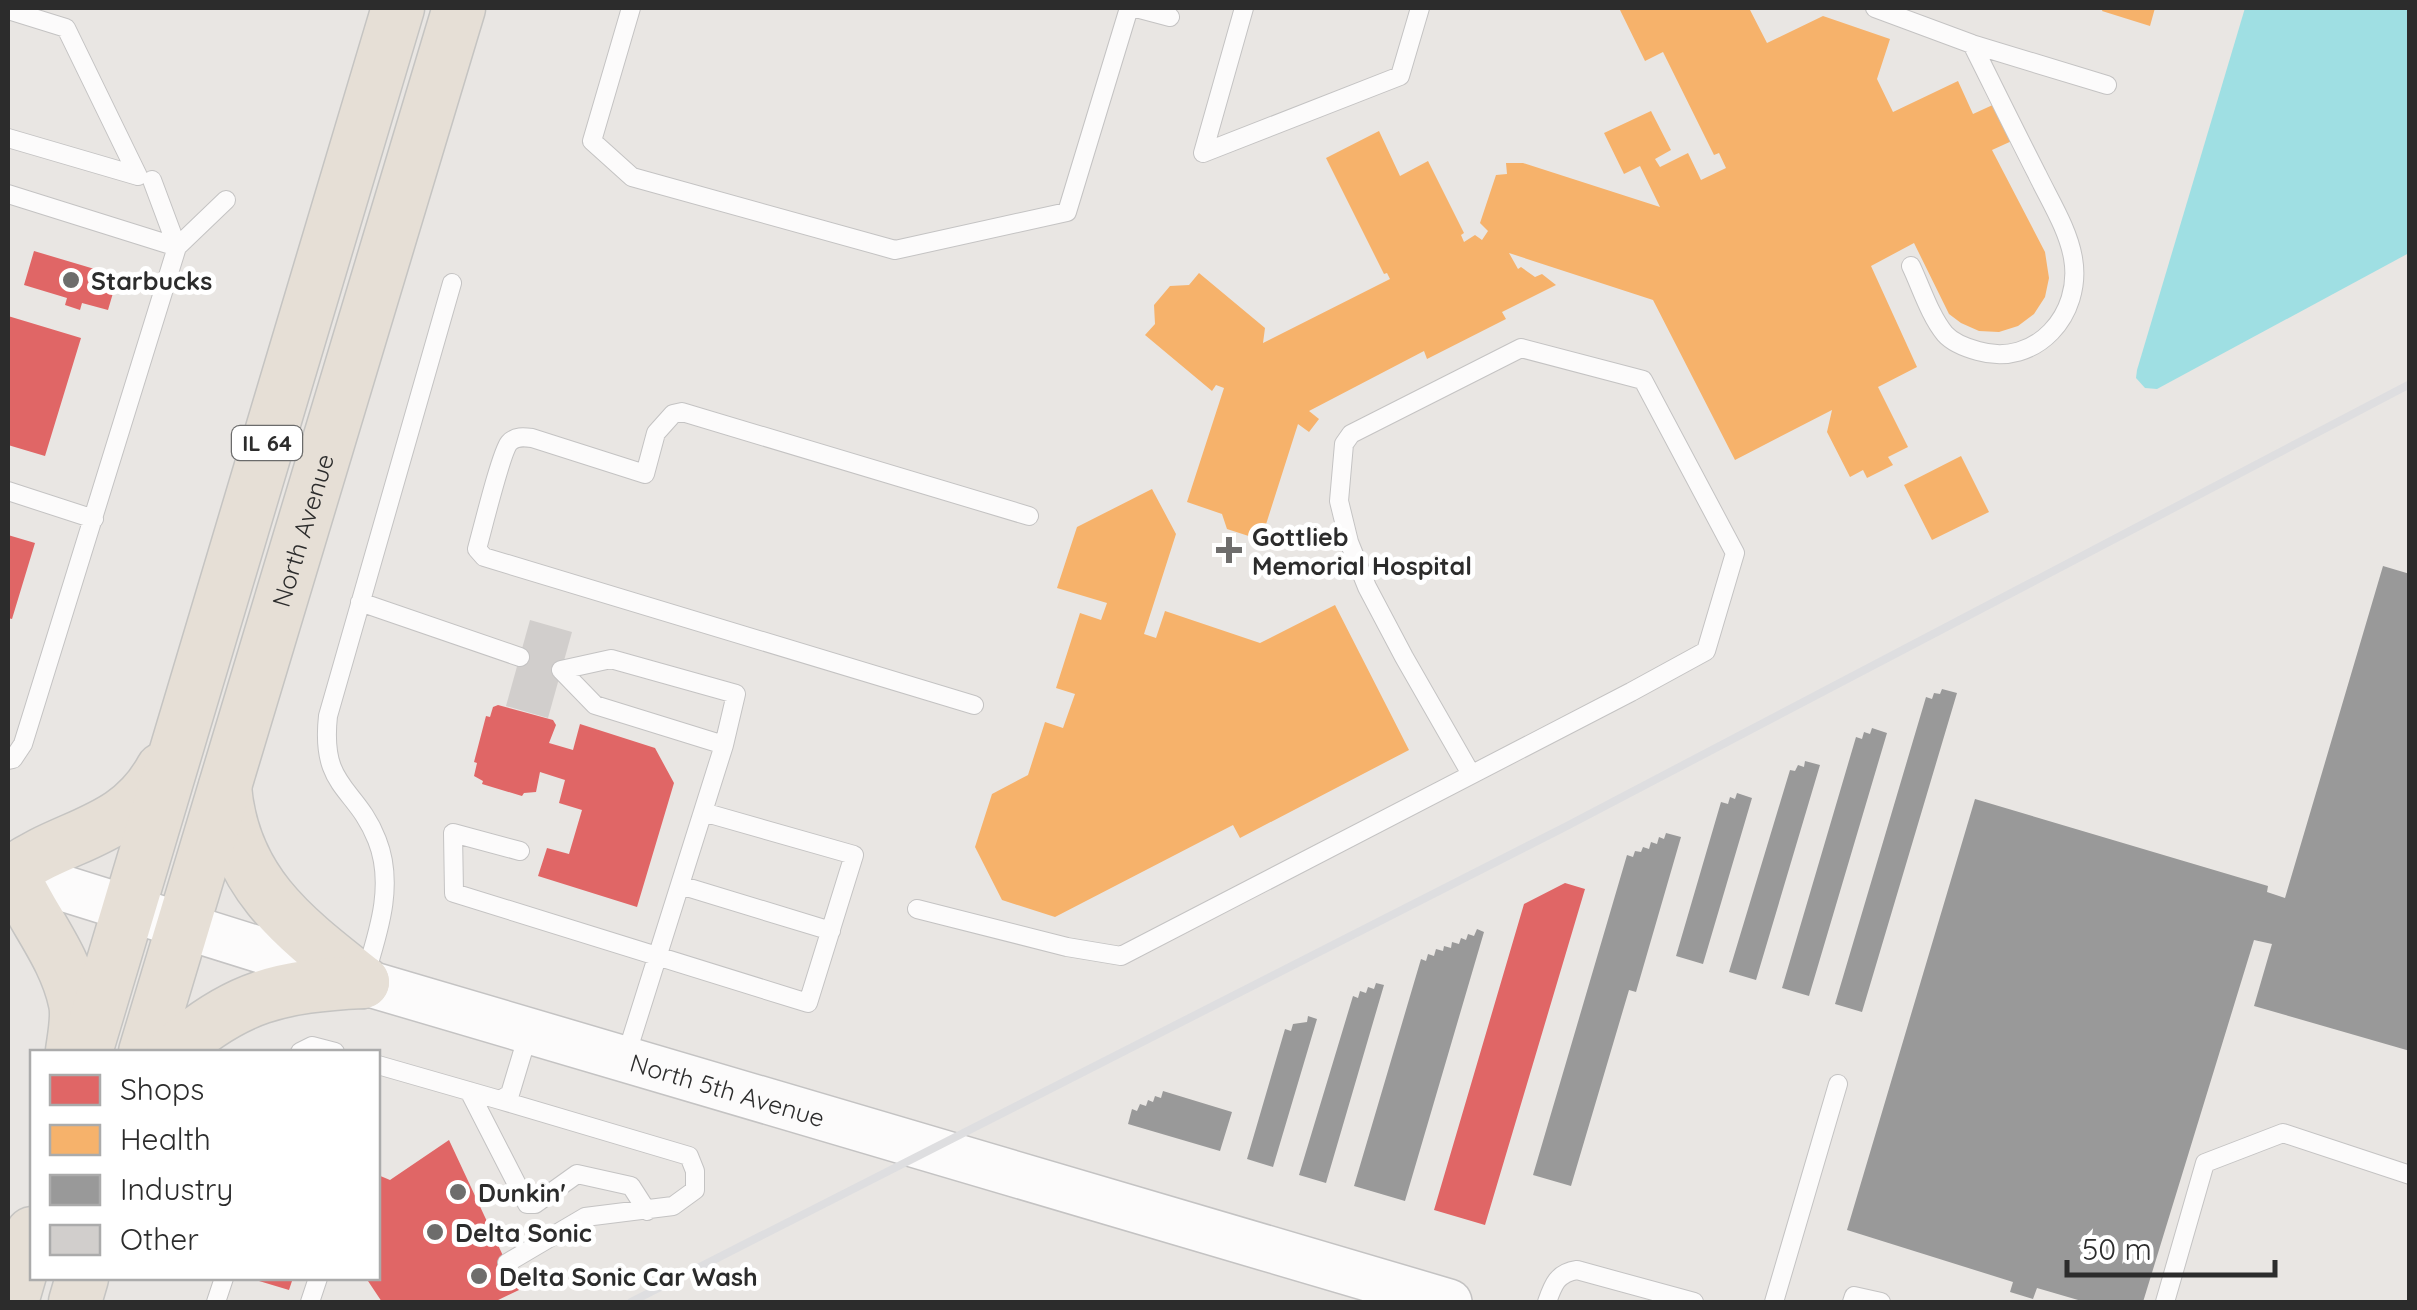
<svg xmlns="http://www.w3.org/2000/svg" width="2417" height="1310" viewBox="0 0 2417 1310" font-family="Quicksand,sans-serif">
<rect width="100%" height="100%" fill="#e9e6e3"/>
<path fill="#9fdfe3" d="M 2245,8 L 2409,8 L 2409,253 L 2157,389 L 2145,388 L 2136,378 L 2137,370 Z"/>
<path fill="#e06666" d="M 34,251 L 118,276 L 108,310 L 82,303 L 80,310 L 65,305 L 67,298 L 24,285 Z
M 8,316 L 81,338 L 45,456 L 8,445 Z
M 8,535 L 35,543 L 12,619 L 8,618 Z
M 498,705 L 553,720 L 556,725 L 549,743 L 573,750 L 580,724 L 655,748 L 674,783 L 637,907 L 538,876 L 547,848 L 569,854 L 582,810 L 559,803 L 565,780 L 540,772 L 536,792 L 524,793 L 522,796 L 482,784 L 483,781 L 474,776 L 477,763 L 474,762 L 486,716 L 490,717 L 493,707 Z
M 1565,883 L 1585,889 L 1485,1225 L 1434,1210 L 1524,904 Z
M 449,1140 L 519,1290 L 494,1302 L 382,1302 L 366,1278 L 378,1278 L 378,1175 L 390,1180 Z
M 249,1278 L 293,1278 L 289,1290 Z"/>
<path fill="#f6b26b" d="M 1619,8 L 1749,8 L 1767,43 L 1823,16 L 1890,39 L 1877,79 L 1893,112 L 1958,81 L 1973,114 L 1997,103 L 2014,140 L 1992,150 L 2045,252 L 2049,278 L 2045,297 L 2034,314 L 2018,326 L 1999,332 L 1979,331 L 1961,323 L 1949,314 L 1914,243 L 1871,266 L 1917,367 L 1878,387 L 1908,447 L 1888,457 L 1893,465 L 1867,478 L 1863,470 L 1850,477 L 1827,432 L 1832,410 L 1735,460 L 1653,300 L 1509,253 L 1518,269 L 1521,267 L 1535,277 L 1542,274 L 1556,285 L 1502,312 L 1506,319 L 1427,359 L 1424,351 L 1309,411 L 1319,419 L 1309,432 L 1298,424 L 1261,540 L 1227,529 L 1222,514 L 1187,502 L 1224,388 L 1216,385 L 1212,391 L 1145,335 L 1155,324 L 1154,305 L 1170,286 L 1189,285 L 1199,273 L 1265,328 L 1263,343 L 1390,279 L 1387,273 L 1384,274 L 1326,158 L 1379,131 L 1400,176 L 1428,161 L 1464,233 L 1461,235 L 1464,242 L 1475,235 L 1482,240 L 1488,231 L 1480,223 L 1496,175 L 1507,174 L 1506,163 L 1523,163 L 1660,207 L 1640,166 L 1624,174 L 1604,133 L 1651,111 L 1671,150 L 1655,159 L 1660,167 L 1688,153 L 1701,180 L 1726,168 L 1719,153 L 1714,155 L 1663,52 L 1645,61 Z
M 2103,8 L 2155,8 L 2150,26 L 2102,11 Z
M 1961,456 L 1989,512 L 1932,540 L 1904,485 Z
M 1152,489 L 1176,534 L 1144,634 L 1156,638 L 1165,611 L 1260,643 L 1335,605 L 1409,750 L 1240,838 L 1233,825 L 1055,917 L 1002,900 L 975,847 L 992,794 L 1028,775 L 1045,722 L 1063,728 L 1075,694 L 1056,688 L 1080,613 L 1101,620 L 1107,603 L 1057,588 L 1077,527 Z"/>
<path fill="#999" d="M 2383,566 L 2410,574 L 2410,1051 L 2254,1006 L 2272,944 L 2254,940 L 2143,1302 L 2085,1302 L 2037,1288 L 2033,1299 L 2010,1292 L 2013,1282 L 1847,1230 L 1975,799 L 2268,886 L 2267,892 L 2285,898 Z
M 1942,689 L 1957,693 L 1862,1012 L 1835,1004 L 1926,697 L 1932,699 L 1934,693 L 1940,694 Z
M 1872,728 L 1887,733 L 1809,996 L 1782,988 L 1856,737 L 1862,739 L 1864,732 L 1870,734 Z
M 1805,761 L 1820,765 L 1756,980 L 1729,972 L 1790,770 L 1795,771 L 1798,765 L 1804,767 Z
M 1737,793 L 1752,798 L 1703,964 L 1676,956 L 1721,802 L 1728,804 L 1730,797 L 1735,799 Z
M 1666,833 L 1681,837 L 1636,992 L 1629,990 L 1571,1186 L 1533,1175 L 1627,855 L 1633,857 L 1635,851 L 1641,852 L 1643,847 L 1649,849 L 1651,842 L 1657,844 L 1659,837 L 1664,839 Z
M 1477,929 L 1484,932 L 1405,1201 L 1354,1186 L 1421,959 L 1426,961 L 1428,954 L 1434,956 L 1436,949 L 1443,951 L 1444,946 L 1451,948 L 1452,942 L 1459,944 L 1461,938 L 1466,940 L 1468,934 L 1474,936 Z
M 1376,983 L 1384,985 L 1326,1183 L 1299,1175 L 1353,996 L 1358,998 L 1360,991 L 1366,993 L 1368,987 L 1374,989 Z
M 1308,1016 L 1317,1019 L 1273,1167 L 1247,1159 L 1285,1029 L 1291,1031 L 1293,1024 L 1307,1022 Z
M 1163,1091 L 1232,1112 L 1220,1151 L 1128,1124 L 1132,1109 L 1137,1111 L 1140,1104 L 1146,1106 L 1148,1100 L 1153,1102 L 1155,1096 L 1161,1098 Z"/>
<path fill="#d1cecc" d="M 530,620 L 572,632 L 548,718 L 506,706 Z"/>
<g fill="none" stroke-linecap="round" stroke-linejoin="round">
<defs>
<path id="lane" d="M 631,8 L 592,141 L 632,177 L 895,250 L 1067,212 L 1129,8
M 1136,8 L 1170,17
M 1244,8 L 1203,153 L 1400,76 L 1420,8
M 1875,8 L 1972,44 L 2107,85
M 8,10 L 66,28 L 138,176
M 8,138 L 138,176
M 152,180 L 177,247
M 8,194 L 177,247
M 1911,266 C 1921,287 1930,316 1945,334 C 1953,343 1967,348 1978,351 C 2036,368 2083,314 2073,258 C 2068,229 2050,201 2037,174 C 2015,131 1994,88 1972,44
M 8,491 L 94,519
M 360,602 L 520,657
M 561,670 L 595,705 L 724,745 L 625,1059
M 561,670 L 611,659 L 736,694 L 724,745
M 974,705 L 484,557 L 477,549 C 482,531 501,453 509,443 C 515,436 524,437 532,438 L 645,474 L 656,433 L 673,414 L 682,412 L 1029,516
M 8,760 L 13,759 L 23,744 L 177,247 L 226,200
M 520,851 L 453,833 L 454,893 L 808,1003 L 854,855 L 703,812
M 680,885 L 831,931
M 917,909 L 1067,947 L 1121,956 L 1631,692 L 1706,651 L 1735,553 L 1643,380 L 1521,348 L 1351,434 L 1344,444 L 1339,501 L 1349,542 L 1367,587 L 1404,657 L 1471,774
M 365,976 C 378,933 395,885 377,840 C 356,786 320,789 328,716 L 452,283
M 300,1052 L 312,1046 L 335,1052
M 378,1065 L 500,1100 L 510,1094 L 529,1031
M 469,1091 L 527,1204 L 535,1204 L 577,1174 L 631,1186 L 647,1211
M 500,1100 L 689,1156 L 695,1171 L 695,1190 L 673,1206 L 585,1217 L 507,1263
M 216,1302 L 224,1278
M 310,1302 L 318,1278
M 1547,1302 C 1553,1285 1557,1273 1577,1270 L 1694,1302
M 1774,1302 L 1838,1084
M 1852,1302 L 1854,1296 L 1881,1302
M 2165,1302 L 2205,1163 L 2283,1133 L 2410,1175"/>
<g id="secondary">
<path id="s1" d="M 8,871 L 363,982 L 1449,1302"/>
</g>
<g id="primary">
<path d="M 225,787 C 233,882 293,927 363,982"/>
<path d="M 72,1051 C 74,1036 78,1017 75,1003 C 65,954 30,916 12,872 C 65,833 127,834 162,769"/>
<path d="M 86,1052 L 398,8"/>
<path id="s2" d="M 145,1052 L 459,8"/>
<path d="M 173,1052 C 236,996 281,986 363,982"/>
<path d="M 12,1302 L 32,1233"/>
<path d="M 75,1302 L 82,1278"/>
</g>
</defs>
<use href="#lane" stroke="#c4c3c3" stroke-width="20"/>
<use href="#secondary" stroke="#c4c3c3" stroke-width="48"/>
<use href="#primary" stroke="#c5c4c2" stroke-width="55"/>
<use href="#lane" stroke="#fcfbfb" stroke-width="18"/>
<use href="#secondary" stroke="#fcfbfb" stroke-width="45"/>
<use href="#primary" stroke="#e6dfd6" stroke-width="52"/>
<path stroke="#dedee0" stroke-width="8" d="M 631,1302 L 1565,827 L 2410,384"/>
</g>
<g fill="#6e6d6c" stroke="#fff" stroke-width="4">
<circle cx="71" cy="280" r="10"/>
<path d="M1224 535h10v10h10v10h-10v10h-10v-10h-10v-10h10z"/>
<circle cx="458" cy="1192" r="10"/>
<circle cx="435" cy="1232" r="10"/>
<circle cx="479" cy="1276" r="10"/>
</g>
<g text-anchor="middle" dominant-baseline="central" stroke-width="10" stroke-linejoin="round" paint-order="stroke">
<rect fill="#fff" stroke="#6b6b6b" stroke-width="2.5" x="232" y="426" width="70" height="34" rx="8"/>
<g font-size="22" font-weight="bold" fill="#2c2c2c">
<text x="267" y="443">IL 64</text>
</g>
<g font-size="25" font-weight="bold" fill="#2c2c2c" stroke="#fff" text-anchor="start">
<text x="91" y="280">Starbucks</text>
<text x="1252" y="536">Gottlieb<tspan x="1252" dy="29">Memorial Hospital</tspan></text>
<text x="478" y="1192">Dunkin'</text>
<text x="455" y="1232">Delta Sonic</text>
<text x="499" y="1276">Delta Sonic Car Wash</text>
</g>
<g font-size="25" fill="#2c2c2c" stroke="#fff">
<text stroke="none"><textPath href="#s2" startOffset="545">North Avenue</textPath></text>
<text stroke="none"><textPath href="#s1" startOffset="752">North 5th Avenue</textPath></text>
</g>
</g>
<rect width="2417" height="1310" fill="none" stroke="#2c2c2c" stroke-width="20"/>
<rect x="30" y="1050" width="350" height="230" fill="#ffffff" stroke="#ababab" stroke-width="2.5"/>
<rect x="50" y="1075" width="50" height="30" fill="#e06666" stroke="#ababab" stroke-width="2.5"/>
<text x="120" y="1100" font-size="30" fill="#2c2c2c">Shops</text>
<rect x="50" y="1125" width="50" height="30" fill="#f6b26b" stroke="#ababab" stroke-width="2.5"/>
<text x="120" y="1150" font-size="30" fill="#2c2c2c">Health</text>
<rect x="50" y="1175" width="50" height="30" fill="#999999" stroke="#ababab" stroke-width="2.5"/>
<text x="120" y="1200" font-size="30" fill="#2c2c2c">Industry</text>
<rect x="50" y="1225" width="50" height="30" fill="#d1cecc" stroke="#ababab" stroke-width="2.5"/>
<text x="120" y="1250" font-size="30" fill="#2c2c2c">Other</text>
<path d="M2067 1260v15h208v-15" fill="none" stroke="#2c2c2c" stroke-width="5"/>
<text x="2082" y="1260" font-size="30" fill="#2c2c2c" stroke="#ffffff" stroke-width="8" paint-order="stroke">50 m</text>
</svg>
